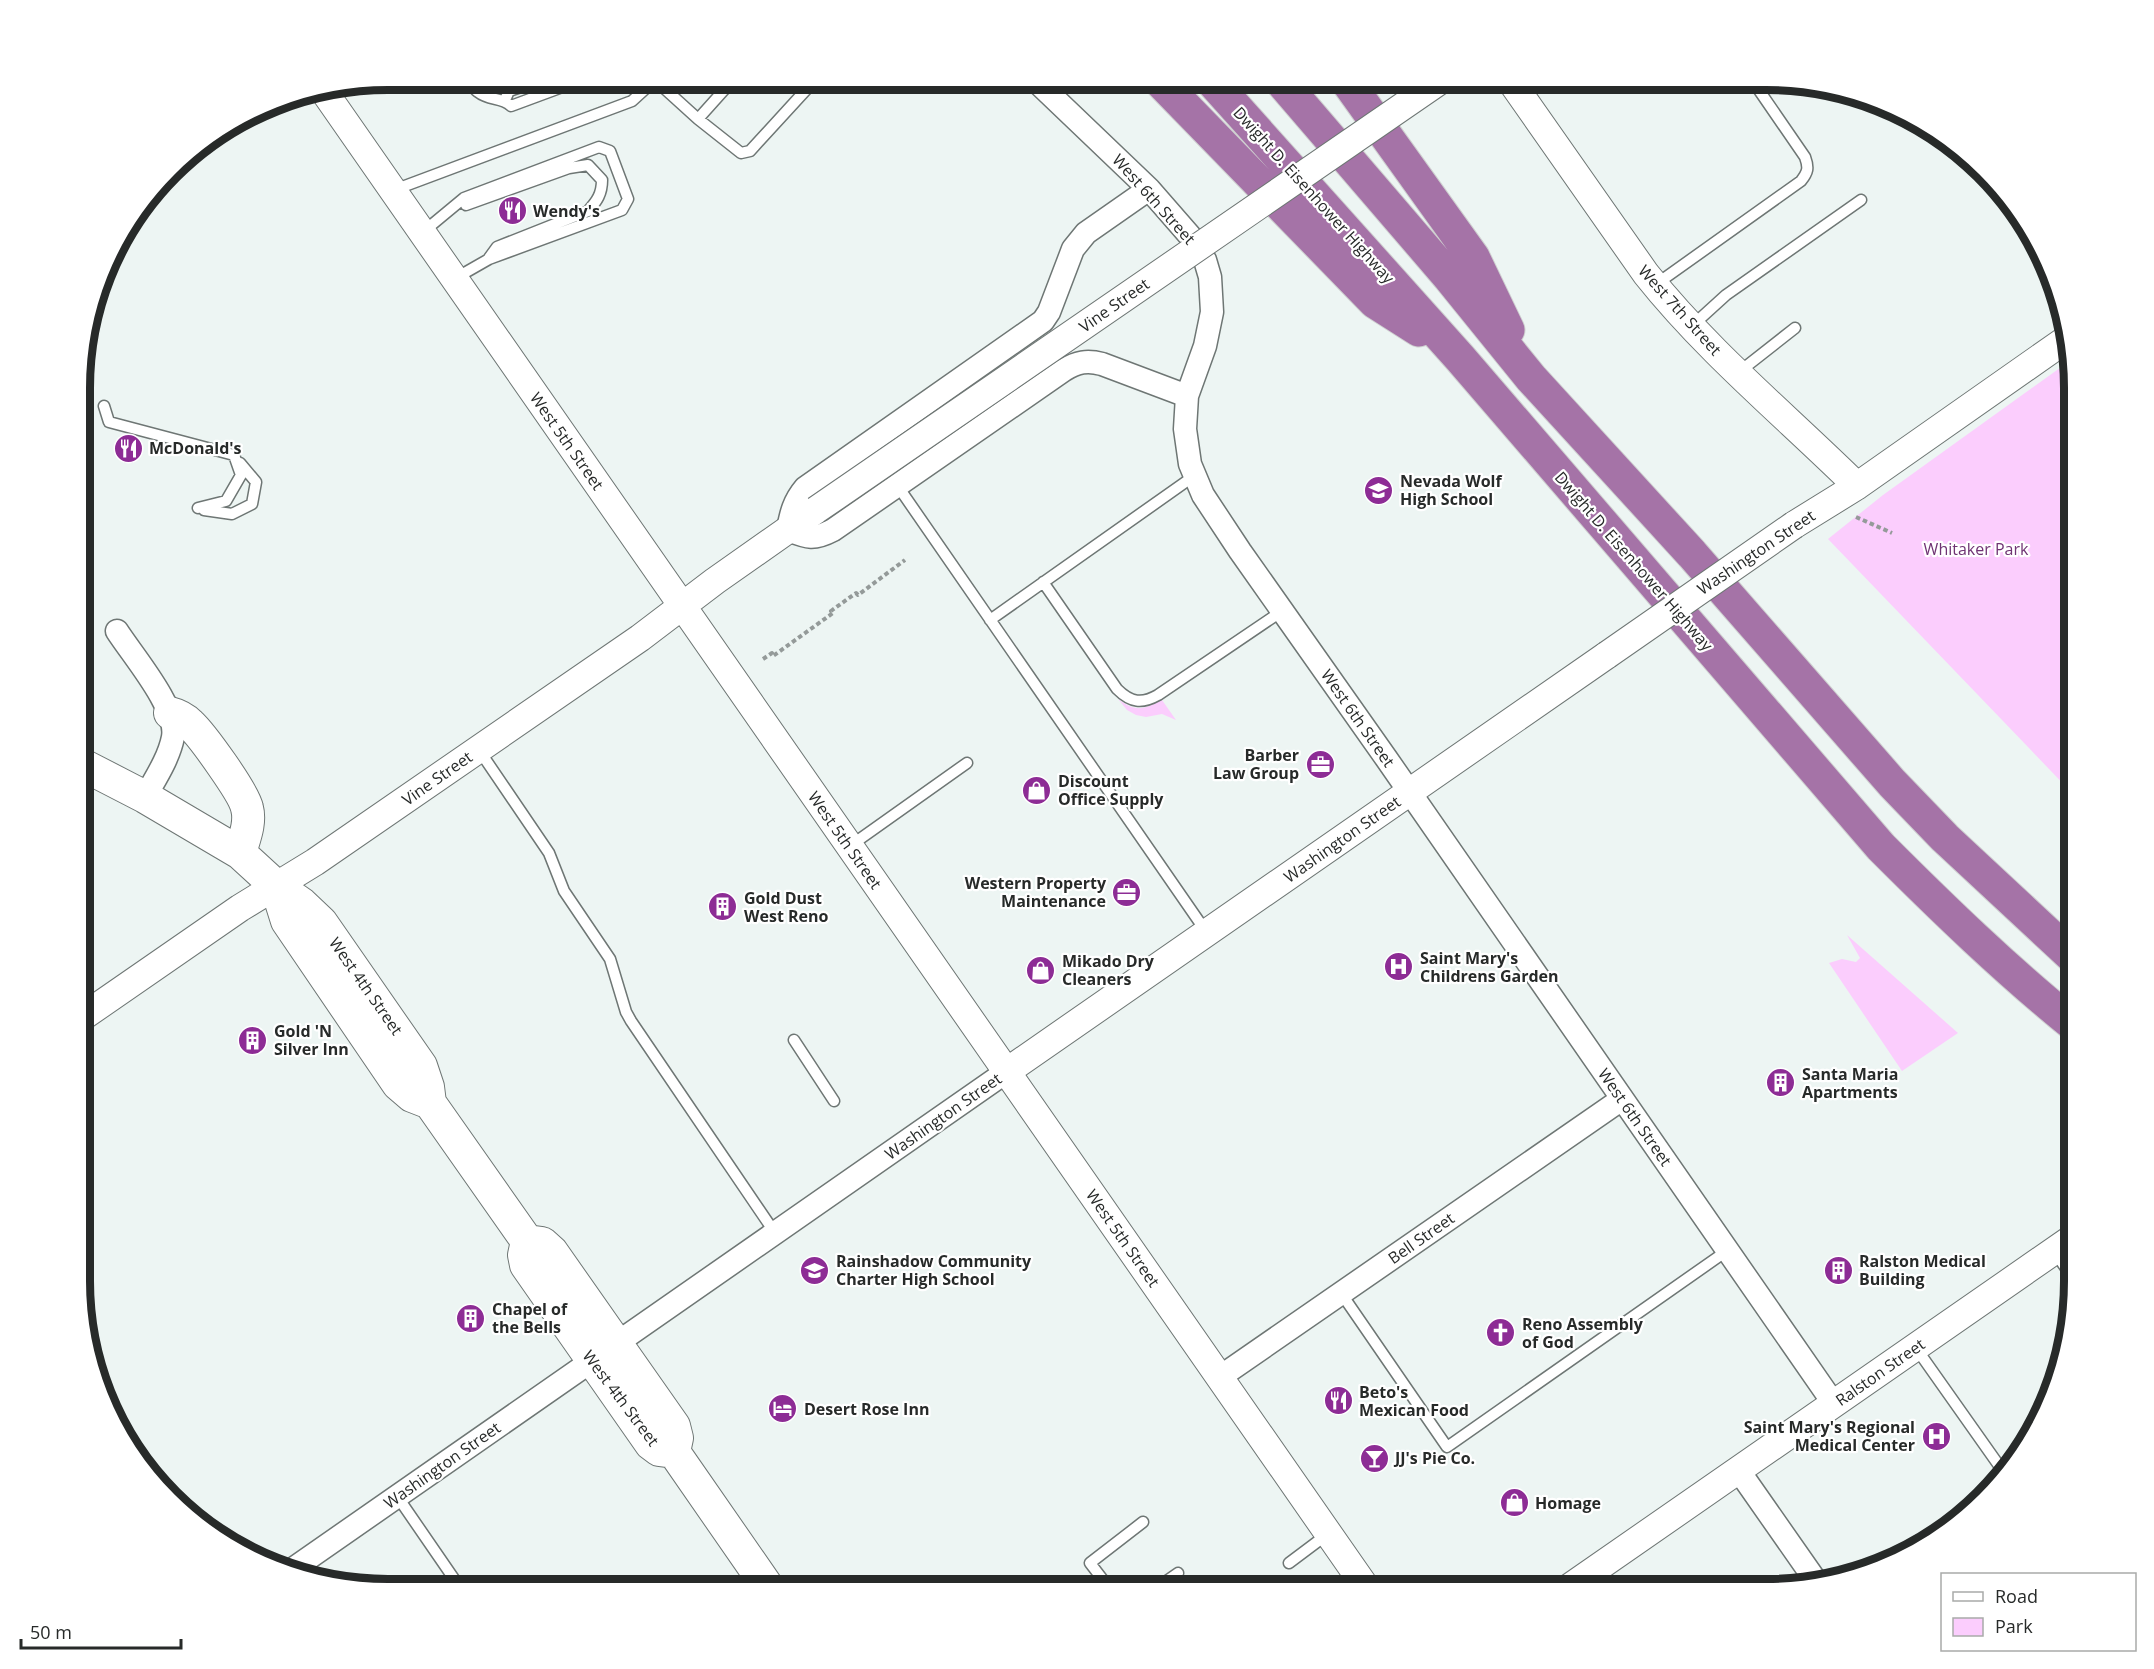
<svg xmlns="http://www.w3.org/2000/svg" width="2154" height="1669" viewBox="0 0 2154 1669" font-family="'Open Sans',sans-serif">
<rect width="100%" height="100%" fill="#edf5f3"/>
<path fill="#fbcdfd" d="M 2071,360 L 2074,387 L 2074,795 L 1828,539 L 1883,495 Z
M 1118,699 C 1135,712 1143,710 1162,700 L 1176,720 L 1162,714 L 1146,717 L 1136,715 L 1127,710 Z
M 1847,935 L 1958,1033 L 1902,1071 L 1829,963 L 1842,959 L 1856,962 L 1860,958 Z"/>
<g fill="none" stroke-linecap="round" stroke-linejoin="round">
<defs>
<path id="service" d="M 469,80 C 471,84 474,89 478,92 C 489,101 502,97 511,106 L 565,86 L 567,80
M 655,80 L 698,119 L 741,153 L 750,151 L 815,80
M 505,100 L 509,91 L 541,80
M 698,119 L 733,80
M 394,190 L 632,101 L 655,80
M 466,205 L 569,168 L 588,165 L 602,180 C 602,194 597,201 588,211 L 497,247 L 489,258
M 423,232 L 464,198 L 599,147 L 610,151 L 628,199 L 622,210 L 489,259 L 454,279
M 1655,285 L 1801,181 C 1808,172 1809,168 1805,157 L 1752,80
M 1693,325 L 1726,295 L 1861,200
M 1739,372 L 1795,328
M 104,406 L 109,422 L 234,455 L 241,475 L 226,501 L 198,508
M 897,485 L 1207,933
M 204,510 L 232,514 L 252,504 L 256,482 L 240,463
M 1043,582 L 1117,689 C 1131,703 1142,704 1158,695 L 1282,611
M 990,620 L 1194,476
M 479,750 L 549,853 L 564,891 L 610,959 L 626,1012 L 631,1021 L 775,1233
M 850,846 L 967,763
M 794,1040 L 834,1101
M 2054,1251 L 2074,1280
M 1341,1293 L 1447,1447 L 1728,1250
M 1916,1348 L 2005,1474
M 397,1496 L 461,1589
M 1289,1563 L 1329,1533
M 1110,1589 L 1090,1563 L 1143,1522
M 1155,1589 L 1178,1573"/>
<path id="minor" d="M 1035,80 L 1149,189 L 1190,236 L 1205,260 L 1210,277 L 1212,312 L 1205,346 L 1187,396 L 1185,429 L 1190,464 L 1203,495 L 1240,551 L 1386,758 L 1834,1404
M 1149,189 L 1086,233 L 1073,249 L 1049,312 L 1043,321 L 805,488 C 794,501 791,513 788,530 C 808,538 814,540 833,530 L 1064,370 C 1077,362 1087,360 1102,364 L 1187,396
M 117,631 C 133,656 178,708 173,737 C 169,758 155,779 145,797
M 617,1343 L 1006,1072
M 1220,1377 L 1622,1099
M 1739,1471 L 1818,1584
M 290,1571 L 593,1360"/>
<path id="tertiary" d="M 1510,80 L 1646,274 C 1708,352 1786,416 1857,486
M 323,90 L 1367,1589
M 1794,525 L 1857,486 L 2068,338
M 81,1018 L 240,908 L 315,862 L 640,638 L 715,581 L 816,510
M 1006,1072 L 1607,655
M 1567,1589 L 2074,1237"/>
<path id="secondary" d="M 170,713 C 178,715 184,718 190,724 C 202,735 244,793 247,808 C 251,823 244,839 240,853
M 81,764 L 145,797 L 240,853 L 276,886 L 302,904 L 321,922 L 421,1066 L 428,1087 L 430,1103 L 527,1241 L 524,1255 L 526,1265 L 651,1444 L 659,1450 L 674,1452
M 276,886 L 287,921 L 398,1084 L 412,1096 L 430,1103
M 527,1241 L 542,1243 L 552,1252 L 674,1426 L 677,1438 L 674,1452 L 769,1589"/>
<path id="motorway" d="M 1159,80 L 1375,302 L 1419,330
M 1211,80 L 1460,358 L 1881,847 C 1943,909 2006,970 2074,1025
M 1280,80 L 1450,278 L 1531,378 L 1692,554 L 1892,783 L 1945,838 L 2074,958
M 1346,80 L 1473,257 L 1508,330"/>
</defs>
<use href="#service" stroke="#6e7674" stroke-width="13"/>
<use href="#minor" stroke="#6e7674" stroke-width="25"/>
<use href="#tertiary" stroke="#6e7674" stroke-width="29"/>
<use href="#secondary" stroke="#6e7674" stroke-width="34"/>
<use href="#motorway" stroke="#cfd0d0" stroke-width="35"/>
<path stroke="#949a99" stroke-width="4" stroke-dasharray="4.5 3" stroke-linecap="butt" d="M 366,89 L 372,85 L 371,82
M 1856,517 L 1892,533
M 763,659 L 772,653 L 773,656 L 833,613 L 831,611 L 856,593 L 858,595 L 905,560"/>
<use href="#service" stroke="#fff" stroke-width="10"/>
<use href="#minor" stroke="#fff" stroke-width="22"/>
<use href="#tertiary" stroke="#fff" stroke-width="27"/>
<use href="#secondary" stroke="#fff" stroke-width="32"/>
<use href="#motorway" stroke="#a573a7" stroke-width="33"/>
<defs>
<path id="tertiary-bridge" d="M 816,510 L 1441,80
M 1607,655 L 1794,525"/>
</defs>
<use href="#tertiary-bridge" stroke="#6e7674" stroke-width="29" stroke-linecap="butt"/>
<use href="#tertiary-bridge" stroke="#fff" stroke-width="27"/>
</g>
<defs>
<symbol id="restaurant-disc" viewBox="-11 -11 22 22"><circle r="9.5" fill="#8d2c95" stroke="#fff"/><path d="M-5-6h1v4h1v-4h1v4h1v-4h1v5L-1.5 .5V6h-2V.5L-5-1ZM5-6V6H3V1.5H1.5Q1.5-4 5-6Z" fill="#fff"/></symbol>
<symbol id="school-disc" viewBox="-11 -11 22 22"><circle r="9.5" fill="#8d2c95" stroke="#fff"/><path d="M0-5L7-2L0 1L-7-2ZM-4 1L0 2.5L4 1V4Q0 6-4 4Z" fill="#fff"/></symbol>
<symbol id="office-disc" viewBox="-11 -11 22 22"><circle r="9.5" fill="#8d2c95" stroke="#fff"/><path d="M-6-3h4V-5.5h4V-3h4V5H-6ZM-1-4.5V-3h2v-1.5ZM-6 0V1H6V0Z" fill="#fff"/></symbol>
<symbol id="shop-disc" viewBox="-11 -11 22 22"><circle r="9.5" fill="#8d2c95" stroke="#fff"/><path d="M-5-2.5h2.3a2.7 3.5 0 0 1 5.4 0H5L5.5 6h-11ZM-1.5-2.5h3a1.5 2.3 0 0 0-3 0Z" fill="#fff"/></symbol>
<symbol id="building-disc" viewBox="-11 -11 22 22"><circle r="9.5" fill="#8d2c95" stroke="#fff"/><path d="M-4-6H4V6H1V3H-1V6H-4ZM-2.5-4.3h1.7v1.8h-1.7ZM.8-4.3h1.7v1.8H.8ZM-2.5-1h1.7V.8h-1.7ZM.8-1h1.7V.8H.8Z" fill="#fff"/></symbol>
<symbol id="hospital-disc" viewBox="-11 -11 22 22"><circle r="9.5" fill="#8d2c95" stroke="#fff"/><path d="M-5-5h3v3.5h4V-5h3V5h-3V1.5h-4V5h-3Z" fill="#fff"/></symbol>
<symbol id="church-disc" viewBox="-11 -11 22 22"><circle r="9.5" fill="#8d2c95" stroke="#fff"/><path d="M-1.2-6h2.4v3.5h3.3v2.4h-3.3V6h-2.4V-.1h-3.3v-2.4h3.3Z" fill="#fff"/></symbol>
<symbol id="hotel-disc" viewBox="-11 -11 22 22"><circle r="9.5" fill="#8d2c95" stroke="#fff"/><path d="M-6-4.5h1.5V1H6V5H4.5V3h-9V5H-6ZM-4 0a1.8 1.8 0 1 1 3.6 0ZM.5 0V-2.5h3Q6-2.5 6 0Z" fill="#fff"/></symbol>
<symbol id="bar-disc" viewBox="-11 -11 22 22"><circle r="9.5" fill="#8d2c95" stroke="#fff"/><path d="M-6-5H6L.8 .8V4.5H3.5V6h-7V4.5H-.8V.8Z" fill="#fff"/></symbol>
</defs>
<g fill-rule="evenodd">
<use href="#restaurant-disc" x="496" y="194" width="33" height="33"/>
<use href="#restaurant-disc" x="112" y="432" width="33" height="33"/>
<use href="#school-disc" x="1362" y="474" width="33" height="33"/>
<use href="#office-disc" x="1304" y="748" width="33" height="33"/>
<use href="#shop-disc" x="1020" y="774" width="33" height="33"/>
<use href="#office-disc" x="1110" y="876" width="33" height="33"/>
<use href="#building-disc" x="706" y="890" width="33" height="33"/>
<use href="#hospital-disc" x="1382" y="950" width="33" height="33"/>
<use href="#shop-disc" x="1024" y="954" width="33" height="33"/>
<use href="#building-disc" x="236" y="1024" width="33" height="33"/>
<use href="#building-disc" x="1764" y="1066" width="33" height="33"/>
<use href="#school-disc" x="798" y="1254" width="33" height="33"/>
<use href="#building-disc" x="1822" y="1254" width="33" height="33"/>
<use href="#building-disc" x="454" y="1302" width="33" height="33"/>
<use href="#church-disc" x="1484" y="1316" width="33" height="33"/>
<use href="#restaurant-disc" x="1322" y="1384" width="33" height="33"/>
<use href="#hotel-disc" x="766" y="1392" width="33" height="33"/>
<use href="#hospital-disc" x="1920" y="1420" width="33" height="33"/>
<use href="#bar-disc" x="1358" y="1442" width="33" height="33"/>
<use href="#shop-disc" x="1498" y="1486" width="33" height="33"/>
</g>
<g text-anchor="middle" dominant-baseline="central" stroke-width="4.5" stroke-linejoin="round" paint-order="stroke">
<g font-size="16" fill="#272a29" stroke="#fff">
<text transform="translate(1314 195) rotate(48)">Dwight D. Eisenhower Highway</text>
<text transform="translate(1154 199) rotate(48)">West 6th Street</text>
<text transform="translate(1114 305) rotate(-35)">Vine Street</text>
<text transform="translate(1680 310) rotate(48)">West 7th Street</text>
<text transform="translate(567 441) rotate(55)">West 5th Street</text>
<text transform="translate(1756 552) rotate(-34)">Washington Street</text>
<text transform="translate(1634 561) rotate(49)">Dwight D. Eisenhower Highway</text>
<text transform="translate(1358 718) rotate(55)">West 6th Street</text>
<text transform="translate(437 778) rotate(-35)">Vine Street</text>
<text transform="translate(1342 839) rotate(-35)">Washington Street</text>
<text transform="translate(845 840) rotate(55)">West 5th Street</text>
<text transform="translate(366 986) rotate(55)">West 4th Street</text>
<text transform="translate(943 1116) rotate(-35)">Washington Street</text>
<text transform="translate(1635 1117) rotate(55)">West 6th Street</text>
<text transform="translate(1123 1238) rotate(55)">West 5th Street</text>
<text transform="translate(1421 1238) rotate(-35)">Bell Street</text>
<text transform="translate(1880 1372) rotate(-35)">Ralston Street</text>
<text transform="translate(621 1398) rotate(53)">West 4th Street</text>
<text transform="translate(442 1465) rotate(-35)">Washington Street</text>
</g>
<g font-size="16" font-weight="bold" fill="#272a29" stroke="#fff" text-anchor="start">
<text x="533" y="211">Wendy's</text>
<text x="149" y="448">McDonald's</text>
<text x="1400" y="481">Nevada Wolf<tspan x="1400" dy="18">High School</tspan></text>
<text x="1299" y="755" text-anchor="end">Barber<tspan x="1299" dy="18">Law Group</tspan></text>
<text x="1058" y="781">Discount<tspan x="1058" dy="18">Office Supply</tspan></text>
<text x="1106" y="883" text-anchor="end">Western Property<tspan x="1106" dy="18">Maintenance</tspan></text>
<text x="744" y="898">Gold Dust<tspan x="744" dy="18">West Reno</tspan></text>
<text x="1420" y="958">Saint Mary's<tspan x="1420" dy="18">Childrens Garden</tspan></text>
<text x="1062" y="961">Mikado Dry<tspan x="1062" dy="18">Cleaners</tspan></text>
<text x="274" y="1031">Gold 'N<tspan x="274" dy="18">Silver Inn</tspan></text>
<text x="1802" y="1074">Santa Maria<tspan x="1802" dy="18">Apartments</tspan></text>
<text x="836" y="1261">Rainshadow Community<tspan x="836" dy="18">Charter High School</tspan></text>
<text x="1859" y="1261">Ralston Medical<tspan x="1859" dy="18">Building</tspan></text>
<text x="492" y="1309">Chapel of<tspan x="492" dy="18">the Bells</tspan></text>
<text x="1522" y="1324">Reno Assembly<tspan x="1522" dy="18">of God</tspan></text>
<text x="1359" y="1392">Beto's<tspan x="1359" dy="18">Mexican Food</tspan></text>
<text x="804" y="1409">Desert Rose Inn</text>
<text x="1915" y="1427" text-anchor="end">Saint Mary's Regional<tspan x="1915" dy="18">Medical Center</tspan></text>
<text x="1395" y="1458">JJ's Pie Co.</text>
<text x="1535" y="1503">Homage</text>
</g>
<g font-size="16" fill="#6f3373" stroke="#fff">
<text x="1976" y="549">Whitaker Park</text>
</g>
</g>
<path d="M0 0H2154V1669H0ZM388 90H1766A298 298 0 0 1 2064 388V1281A298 298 0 0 1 1766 1579H388A298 298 0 0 1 90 1281V388A298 298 0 0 1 388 90Z" fill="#fff" fill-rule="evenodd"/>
<path fill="none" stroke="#272a29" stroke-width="8" d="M388 90H1766A298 298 0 0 1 2064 388V1281A298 298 0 0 1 1766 1579H388A298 298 0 0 1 90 1281V388A298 298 0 0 1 388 90Z"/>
<rect x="1941" y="1573" width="195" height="78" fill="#ffffff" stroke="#a9aaa9" stroke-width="1.5"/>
<rect x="1953" y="1592" width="30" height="9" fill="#ffffff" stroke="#a9aaa9" stroke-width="1.5"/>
<text x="1995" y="1603" font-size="18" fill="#272a29">Road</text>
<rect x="1953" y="1618" width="30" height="18" fill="#fbcdfd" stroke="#a9aaa9" stroke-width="1.5"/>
<text x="1995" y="1633" font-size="18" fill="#272a29">Park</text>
<path d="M21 1639v9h160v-9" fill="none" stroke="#272a29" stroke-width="3"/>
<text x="30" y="1639" font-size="18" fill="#272a29" stroke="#ffffff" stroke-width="4.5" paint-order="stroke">50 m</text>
</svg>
